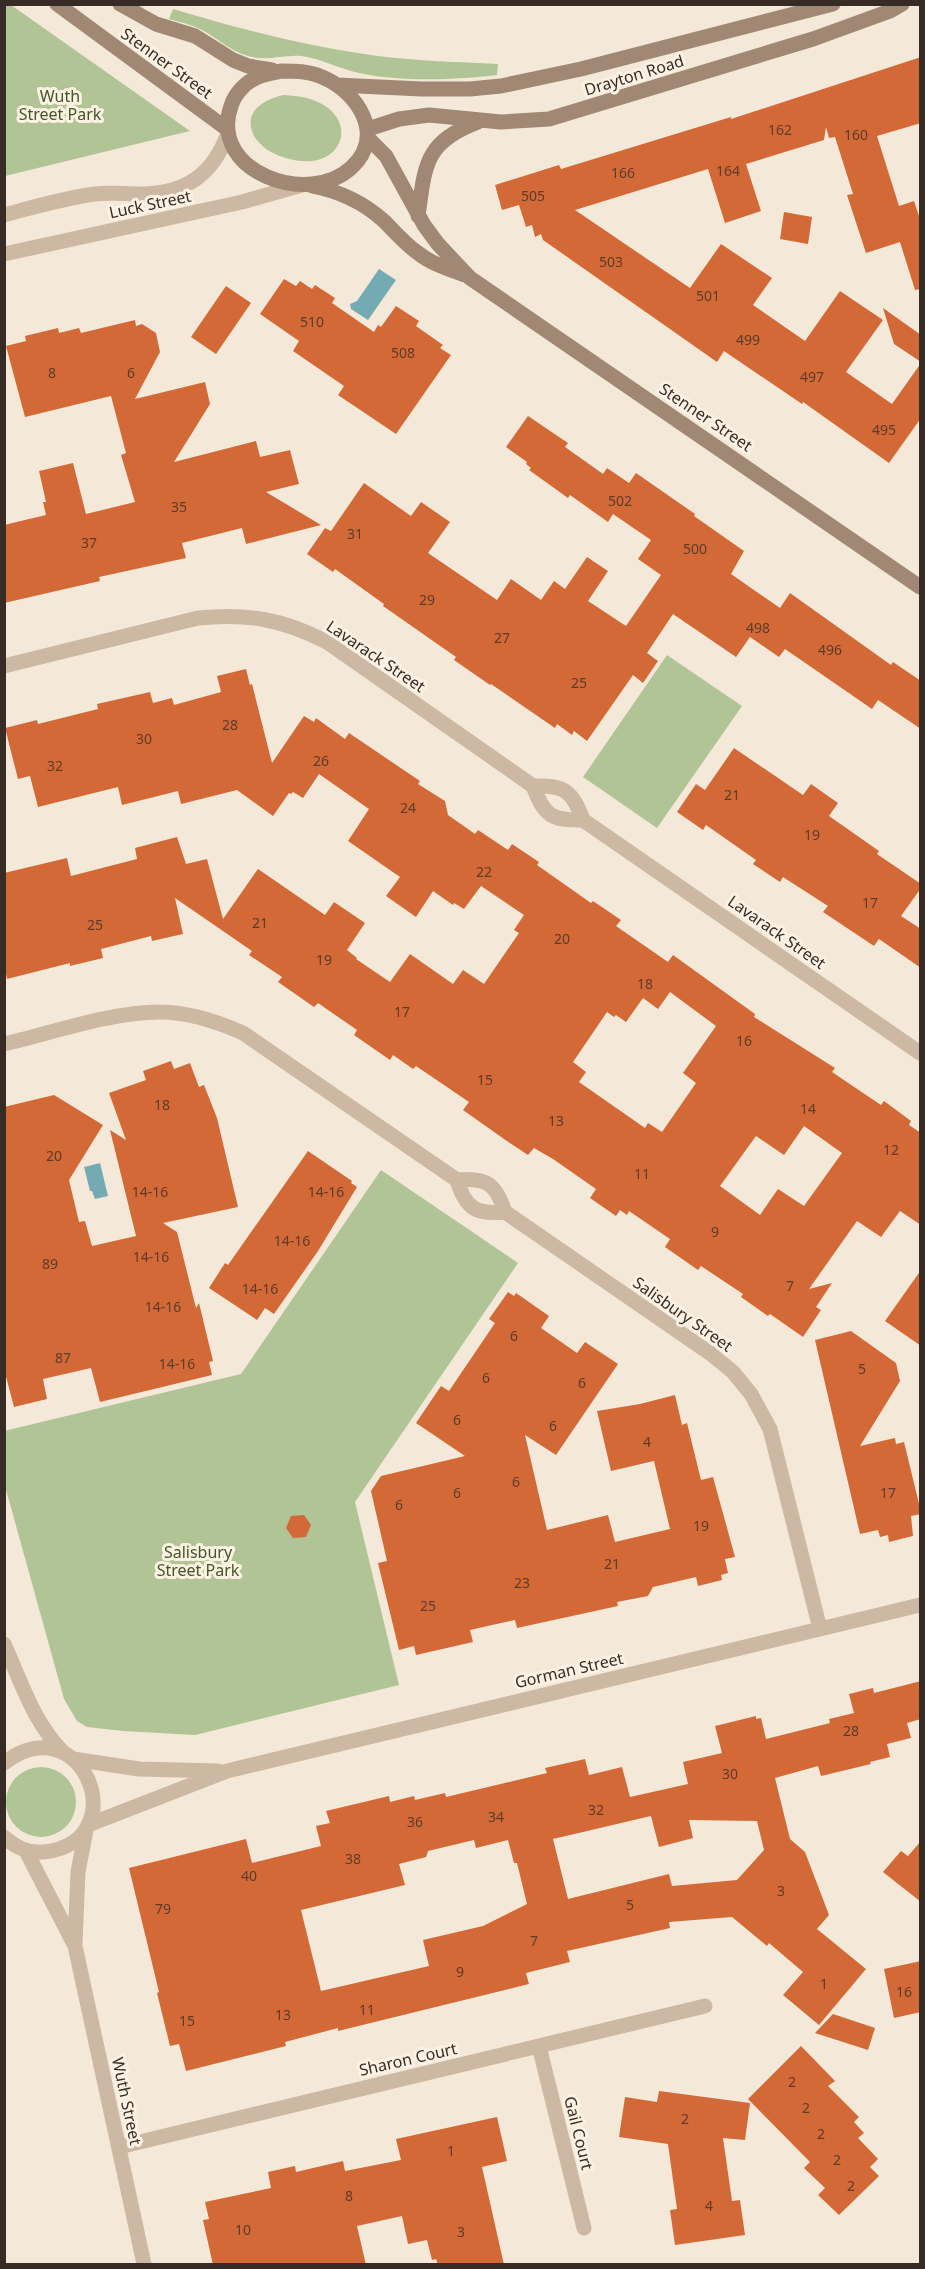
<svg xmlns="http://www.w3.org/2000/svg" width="925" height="2269" viewBox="0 0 925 2269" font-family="'Noto Sans',sans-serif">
<rect width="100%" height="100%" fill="#f4e9d8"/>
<path fill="#b1c496" d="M 4,5 L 11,5 L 190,131 L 5,176 Z
M 173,9 C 240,29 308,47 378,56 C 418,61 458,62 498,64 L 497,75 C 456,80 400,82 359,73 C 340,69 322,59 302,56 C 284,54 266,62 248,56 C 229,51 217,37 200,29 C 190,24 179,22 169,19 Z
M 283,95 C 370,97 351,181 283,157 C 272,154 260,146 254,136 C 242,111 264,100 283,95 Z
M 667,655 L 742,706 L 657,828 L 583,777 Z
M 381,1170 L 518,1263 L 355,1502 L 399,1685 L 195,1735 L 123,1731 L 87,1727 L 77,1721 L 64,1699 L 5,1486 L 4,1431 L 241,1374 Z
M6 1802a35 35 0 1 1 70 0a35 35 0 1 1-70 0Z"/>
<path fill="#74abb3" d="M 379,269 L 396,280 L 368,320 L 351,309 L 350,304 L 357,301 Z
M 100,1163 L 108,1196 L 95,1199 L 92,1191 L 90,1191 L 84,1167 Z"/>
<path fill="#d26937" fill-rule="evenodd" d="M 921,57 L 921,123 L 877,136 L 899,206 L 914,201 L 921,222 L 921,289 L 915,290 L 900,242 L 866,253 L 847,195 L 853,194 L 835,137 L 829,138 L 826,127 L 824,140 L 746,164 L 761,211 L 725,223 L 708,169 L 575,210 L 690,288 L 721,244 L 772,278 L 753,305 L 805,341 L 840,291 L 883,320 L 846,372 L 892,404 L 921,363 L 921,418 L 889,463 L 803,402 L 802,404 L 724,351 L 717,362 L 543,240 L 541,234 L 535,237 L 532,225 L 526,227 L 519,205 L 502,210 L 495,185 L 559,165 L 561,169 L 731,117 L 731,119 Z
M 784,212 L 812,217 L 808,244 L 780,239 Z
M 284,279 L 296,286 L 300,281 L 312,289 L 315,285 L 335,298 L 332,303 L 374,332 L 378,325 L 381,327 L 396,306 L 419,321 L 416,326 L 443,345 L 440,348 L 451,355 L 396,434 L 338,395 L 344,386 L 293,351 L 299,341 L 260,314 Z
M 226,286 L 251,303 L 216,354 L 191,337 Z
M 883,308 L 921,335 L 921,362 L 894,344 Z
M 135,320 L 136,326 L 142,324 L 156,333 L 160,352 L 135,399 L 205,382 L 210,404 L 174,462 L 256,441 L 260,457 L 290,450 L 299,484 L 266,492 L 321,525 L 246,544 L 242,528 L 182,543 L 186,558 L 99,577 L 100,581 L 4,603 L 4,525 L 46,515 L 43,502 L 46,502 L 39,471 L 73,463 L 86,514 L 135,502 L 121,455 L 126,453 L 111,396 L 25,417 L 6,346 L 26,341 L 25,336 L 58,328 L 59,333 L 79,328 L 81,333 Z
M 528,416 L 568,443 L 565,447 L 603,474 L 607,468 L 629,483 L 636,473 L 695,514 L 694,516 L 744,551 L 731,574 L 780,608 L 790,593 L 891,665 L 893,662 L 921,681 L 921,729 L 878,700 L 872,709 L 785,649 L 779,657 L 750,637 L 736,657 L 673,614 L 647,653 L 658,661 L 643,683 L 633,675 L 587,741 L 574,731 L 572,735 L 557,724 L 555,728 L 491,684 L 490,685 L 454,660 L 456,657 L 383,606 L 384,604 L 335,569 L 333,572 L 307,554 L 325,528 L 331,531 L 364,483 L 411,516 L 421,502 L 450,522 L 428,553 L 497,600 L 511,579 L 541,600 L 554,581 L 565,589 L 587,557 L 608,571 L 588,601 L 626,626 L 661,575 L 638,559 L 651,540 L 613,514 L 608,522 L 570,495 L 568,498 L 529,470 L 531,468 L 526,464 L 527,462 L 506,447 Z
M 246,669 L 250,685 L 252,684 L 272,763 L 304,716 L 314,722 L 316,718 L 345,739 L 349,733 L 420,781 L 418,784 L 445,801 L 448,815 L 475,834 L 478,830 L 508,850 L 512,844 L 539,862 L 537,865 L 591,903 L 593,901 L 621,920 L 616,926 L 668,962 L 673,955 L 755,1014 L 754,1017 L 835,1068 L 832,1072 L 881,1105 L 884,1101 L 911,1121 L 909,1125 L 921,1133 L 921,1225 L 900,1211 L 881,1237 L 857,1221 L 809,1289 L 832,1283 L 816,1307 L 821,1310 L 803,1337 L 770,1314 L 768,1316 L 741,1297 L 743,1294 L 701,1266 L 698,1270 L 665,1247 L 670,1239 L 629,1211 L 627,1215 L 620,1210 L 616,1216 L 590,1198 L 596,1189 L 553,1159 L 534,1148 L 528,1155 L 504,1139 L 463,1110 L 469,1102 L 416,1066 L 413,1069 L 393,1055 L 390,1060 L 354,1035 L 357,1030 L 318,1003 L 314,1007 L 278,982 L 282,977 L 249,955 L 252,951 L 175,898 L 183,934 L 152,941 L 151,936 L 101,949 L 103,958 L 70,966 L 70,963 L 7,979 L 4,964 L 4,873 L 67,858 L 71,876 L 137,859 L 135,848 L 177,837 L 186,864 L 207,859 L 223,919 L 258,869 L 325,915 L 334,902 L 365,923 L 347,950 L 357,958 L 356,959 L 390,982 L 410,954 L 453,984 L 463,970 L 484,984 L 519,933 L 514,930 L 524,915 L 481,886 L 464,909 L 454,903 L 453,905 L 433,891 L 416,917 L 386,896 L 400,877 L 348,841 L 369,809 L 319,774 L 303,798 L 293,792 L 291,794 L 289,793 L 273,816 L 237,790 L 181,804 L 178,791 L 122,805 L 118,787 L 38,807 L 30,776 L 18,779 L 5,728 L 37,720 L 38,724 L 98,709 L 97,704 L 150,692 L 153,703 L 172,698 L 174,705 L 221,692 L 217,676 ZM 670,992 L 716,1026 L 683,1073 L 696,1083 L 662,1132 L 648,1123 L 645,1128 L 579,1082 L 586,1072 L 573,1062 L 607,1012 L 614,1017 L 616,1015 L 626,1022 L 643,998 L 658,1009 ZM 804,1126 L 842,1153 L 804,1206 L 778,1189 L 760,1215 L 720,1186 L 756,1136 L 784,1155 Z
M 734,748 L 803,795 L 811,784 L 838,803 L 829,816 L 879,851 L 877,854 L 921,884 L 921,888 L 901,916 L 921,929 L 921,968 L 879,939 L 874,946 L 823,912 L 828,906 L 783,877 L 780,882 L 753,864 L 756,860 L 706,825 L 703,830 L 677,812 L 696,784 L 705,790 Z
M 171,1061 L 174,1069 L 190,1063 L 199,1087 L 204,1085 L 217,1118 L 238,1207 L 163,1223 L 177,1232 L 196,1308 L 199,1303 L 213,1361 L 209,1362 L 212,1375 L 100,1402 L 91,1368 L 43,1379 L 47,1399 L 14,1407 L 4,1369 L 4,1107 L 54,1095 L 103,1125 L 69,1180 L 79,1222 L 85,1221 L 92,1246 L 136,1236 L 110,1130 L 126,1140 L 109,1093 L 146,1080 L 143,1071 Z
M 308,1151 L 352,1181 L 351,1183 L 357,1187 L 318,1251 L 274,1314 L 265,1308 L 257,1320 L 209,1288 L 225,1263 L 228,1265 Z
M 921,1270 L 921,1346 L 885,1321 Z
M 508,1292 L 514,1296 L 516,1293 L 549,1316 L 541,1328 L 577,1353 L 585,1342 L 618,1364 L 556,1455 L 525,1435 L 547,1530 L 608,1515 L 615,1542 L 670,1529 L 654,1461 L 611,1471 L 597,1411 L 640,1404 L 675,1395 L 682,1425 L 687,1423 L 701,1480 L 713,1477 L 735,1557 L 725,1559 L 728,1573 L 721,1575 L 722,1580 L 698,1586 L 696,1577 L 653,1587 L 648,1596 L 617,1602 L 618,1606 L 517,1628 L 515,1620 L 470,1630 L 473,1642 L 416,1655 L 414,1646 L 399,1650 L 378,1563 L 387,1561 L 371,1491 L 381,1476 L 465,1456 L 416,1423 L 441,1386 L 449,1391 L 495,1323 L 489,1319 Z
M 851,1331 L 896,1363 L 900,1381 L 860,1446 L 895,1438 L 896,1444 L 904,1442 L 921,1512 L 921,1514 L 911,1516 L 913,1536 L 889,1542 L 888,1535 L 880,1537 L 878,1530 L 860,1534 L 815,1340 Z
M 304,1515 L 311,1525 L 306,1537 L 293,1538 L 286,1528 L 291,1516 Z
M 921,1681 L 921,1719 L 907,1723 L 911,1738 L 887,1744 L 890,1757 L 870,1762 L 871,1764 L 821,1776 L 818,1766 L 775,1778 L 790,1839 L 805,1852 L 829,1915 L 817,1929 L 866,1969 L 819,2025 L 783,1995 L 803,1972 L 769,1943 L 767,1946 L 732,1917 L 669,1922 L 670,1928 L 567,1951 L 570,1962 L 526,1973 L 529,1984 L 338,2031 L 338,2028 L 285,2042 L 286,2046 L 186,2071 L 179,2044 L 170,2046 L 157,1993 L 159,1992 L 129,1868 L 246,1839 L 252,1863 L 321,1846 L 316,1826 L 330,1823 L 326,1811 L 389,1796 L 390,1802 L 414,1796 L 415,1800 L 445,1793 L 446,1797 L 547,1773 L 545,1768 L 585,1759 L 589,1775 L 622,1767 L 630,1797 L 688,1784 L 683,1762 L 722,1753 L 715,1726 L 756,1716 L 756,1719 L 761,1718 L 766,1739 L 830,1723 L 829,1719 L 854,1713 L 849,1694 L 873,1688 L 874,1693 ZM 651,1816 L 659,1847 L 693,1838 L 689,1820 L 757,1821 L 764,1850 L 737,1880 L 672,1886 L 669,1874 L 568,1899 L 553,1839 ZM 474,1840 L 476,1848 L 508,1840 L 514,1863 L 517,1863 L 527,1904 L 483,1926 L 423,1940 L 429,1966 L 321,1991 L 301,1910 L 405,1885 L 399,1864 L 426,1857 L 428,1851 Z
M 921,1841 L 921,1902 L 883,1872 L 901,1851 L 908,1856 Z
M 921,1961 L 921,2012 L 894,2018 L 884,1969 Z
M 833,2014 L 875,2028 L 868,2050 L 815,2033 Z
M 801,2046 L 835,2081 L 828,2086 L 859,2117 L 854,2122 L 864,2133 L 858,2138 L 878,2159 L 870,2167 L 879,2176 L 839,2215 L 818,2195 L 825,2188 L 804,2168 L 810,2162 L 748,2099 Z
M 659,2091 L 750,2103 L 745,2140 L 723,2138 L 732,2201 L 740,2200 L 745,2235 L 675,2245 L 670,2210 L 677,2209 L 668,2144 L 619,2137 L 625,2097 L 657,2102 Z
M 497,2117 L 507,2161 L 482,2167 L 504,2265 L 438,2265 L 436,2259 L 432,2260 L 427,2240 L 408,2244 L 402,2216 L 357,2226 L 366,2265 L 213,2265 L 203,2220 L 209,2219 L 205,2202 L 271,2188 L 268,2172 L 295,2166 L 296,2172 L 343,2161 L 345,2171 L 401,2160 L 396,2139 Z"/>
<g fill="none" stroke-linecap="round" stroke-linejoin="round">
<path stroke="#cdb9a3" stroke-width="15" d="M 4,666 L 198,618 C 247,613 282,619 327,642 L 533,786 C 544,815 551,821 583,820
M 533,786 C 564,785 572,790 583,820 L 920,1053
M 4,1044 C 51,1033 112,1012 159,1012 C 189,1012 216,1021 243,1033 L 457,1180 C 465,1208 476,1215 505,1212
M 457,1180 C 487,1177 496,1184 505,1212 L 711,1354 L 733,1372 L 751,1394 L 770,1429 L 820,1629
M 73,1759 L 139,1769 L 218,1771
M 88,1825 L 227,1771 L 920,1605
M 539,2046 L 584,2228
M 119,2147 L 705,2006"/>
<path stroke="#cdb9a3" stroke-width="15" d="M 4,215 C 34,207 64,198 95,194 C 110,192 125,194 141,194 C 185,194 213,175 228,133
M 4,254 L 242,202 L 302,185
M 4,1644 C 21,1681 34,1724 64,1753
M 4,1763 C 80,1704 135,1834 51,1851 C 34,1855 17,1849 4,1837
M 26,1851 L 75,1946 L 144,2264
M 75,1943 L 78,1872 L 86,1830"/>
<path stroke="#a08874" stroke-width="15" d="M 57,4 L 227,129
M 120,4 L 156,24 L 195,36 L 233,60 L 248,66 L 272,70
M 281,71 C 295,71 309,71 322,77 C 357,91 386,135 352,167 C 309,208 208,172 231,106 C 235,93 246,82 258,77 C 265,74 274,73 281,71 Z
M 337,85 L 422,89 L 470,89 L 501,86 L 581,69 L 833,4
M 368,129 L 399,119 L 429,115 L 501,122 L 549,119 L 813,39 L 890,11 L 902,4
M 367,137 L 386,156 L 424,225 L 438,244 L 470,278 L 920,587
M 312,186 C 339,191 364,203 384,221 C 395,232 405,244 418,253 C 432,264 448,269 465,275
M 418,216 C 425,164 425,142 478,122"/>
</g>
<g text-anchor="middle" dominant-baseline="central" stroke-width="6" stroke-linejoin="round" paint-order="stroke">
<g font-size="14" fill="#5e3b2a">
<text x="780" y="129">162</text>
<text x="856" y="134">160</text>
<text x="728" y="170">164</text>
<text x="623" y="172">166</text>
<text x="533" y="195">505</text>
<text x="611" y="261">503</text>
<text x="708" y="295">501</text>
<text x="312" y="321">510</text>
<text x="748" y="339">499</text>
<text x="403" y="352">508</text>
<text x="52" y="372">8</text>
<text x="131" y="372">6</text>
<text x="812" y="376">497</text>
<text x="884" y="429">495</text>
<text x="620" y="500">502</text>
<text x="179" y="506">35</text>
<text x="355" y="533">31</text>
<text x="89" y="542">37</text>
<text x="695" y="548">500</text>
<text x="427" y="599">29</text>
<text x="758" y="627">498</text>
<text x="502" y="637">27</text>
<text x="830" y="649">496</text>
<text x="579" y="682">25</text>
<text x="230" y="724">28</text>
<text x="144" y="738">30</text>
<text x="321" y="760">26</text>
<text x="55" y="765">32</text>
<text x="732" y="794">21</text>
<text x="408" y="807">24</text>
<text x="812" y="834">19</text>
<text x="484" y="871">22</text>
<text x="870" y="902">17</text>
<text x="260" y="922">21</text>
<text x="95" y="924">25</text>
<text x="562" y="938">20</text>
<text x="324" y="959">19</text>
<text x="645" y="983">18</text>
<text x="402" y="1011">17</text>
<text x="744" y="1040">16</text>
<text x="485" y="1079">15</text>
<text x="162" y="1104">18</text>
<text x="808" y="1108">14</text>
<text x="556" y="1120">13</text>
<text x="891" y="1149">12</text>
<text x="54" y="1155">20</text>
<text x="642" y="1173">11</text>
<text x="150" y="1191">14-16</text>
<text x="326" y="1191">14-16</text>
<text x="715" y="1231">9</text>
<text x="292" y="1240">14-16</text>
<text x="151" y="1256">14-16</text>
<text x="50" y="1263">89</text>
<text x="790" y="1285">7</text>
<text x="260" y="1288">14-16</text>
<text x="163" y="1306">14-16</text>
<text x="514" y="1335">6</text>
<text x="63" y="1357">87</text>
<text x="177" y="1363">14-16</text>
<text x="862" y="1368">5</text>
<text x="486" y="1377">6</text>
<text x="582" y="1382">6</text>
<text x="457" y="1419">6</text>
<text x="553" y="1425">6</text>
<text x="647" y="1441">4</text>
<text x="516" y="1481">6</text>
<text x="457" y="1492">6</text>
<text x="888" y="1492">17</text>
<text x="399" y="1504">6</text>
<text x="701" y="1525">19</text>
<text x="612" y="1563">21</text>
<text x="522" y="1582">23</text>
<text x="428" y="1605">25</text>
<text x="851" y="1730">28</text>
<text x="730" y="1773">30</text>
<text x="596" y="1809">32</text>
<text x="496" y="1816">34</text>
<text x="415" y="1821">36</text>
<text x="353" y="1858">38</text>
<text x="249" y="1875">40</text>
<text x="781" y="1890">3</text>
<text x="630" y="1904">5</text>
<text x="163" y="1908">79</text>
<text x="534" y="1940">7</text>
<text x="460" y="1971">9</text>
<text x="824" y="1983">1</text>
<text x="904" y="1991">16</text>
<text x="367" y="2009">11</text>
<text x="283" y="2014">13</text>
<text x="187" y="2020">15</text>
<text x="792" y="2081">2</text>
<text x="806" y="2107">2</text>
<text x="685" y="2118">2</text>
<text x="821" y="2133">2</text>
<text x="451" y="2150">1</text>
<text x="837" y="2159">2</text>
<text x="851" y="2185">2</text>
<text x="349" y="2195">8</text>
<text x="709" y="2205">4</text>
<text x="243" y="2229">10</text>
<text x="461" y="2231">3</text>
</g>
<g font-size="16" fill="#372c25" stroke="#fbf2e4">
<text transform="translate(167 63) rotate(36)">Stenner Street</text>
<text transform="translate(634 75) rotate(-17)">Drayton Road</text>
<text transform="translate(150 204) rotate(-12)">Luck Street</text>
<text transform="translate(706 417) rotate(34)">Stenner Street</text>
<text transform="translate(376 656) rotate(34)">Lavarack Street</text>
<text transform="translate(777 932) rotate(35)">Lavarack Street</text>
<text transform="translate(683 1314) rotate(35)">Salisbury Street</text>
<text transform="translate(569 1670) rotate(-13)">Gorman Street</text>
<text transform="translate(408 2059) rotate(-13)">Sharon Court</text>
<text transform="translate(127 2101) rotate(78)">Wuth Street</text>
<text transform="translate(579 2133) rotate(76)">Gail Court</text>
</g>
<g font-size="16" fill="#425727" stroke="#fbf2e4">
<text x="60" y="96">Wuth<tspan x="60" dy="18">Street Park</tspan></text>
<text x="198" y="1552">Salisbury<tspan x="198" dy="18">Street Park</tspan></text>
</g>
</g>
<rect width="925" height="2269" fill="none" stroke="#372c25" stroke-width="12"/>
</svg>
